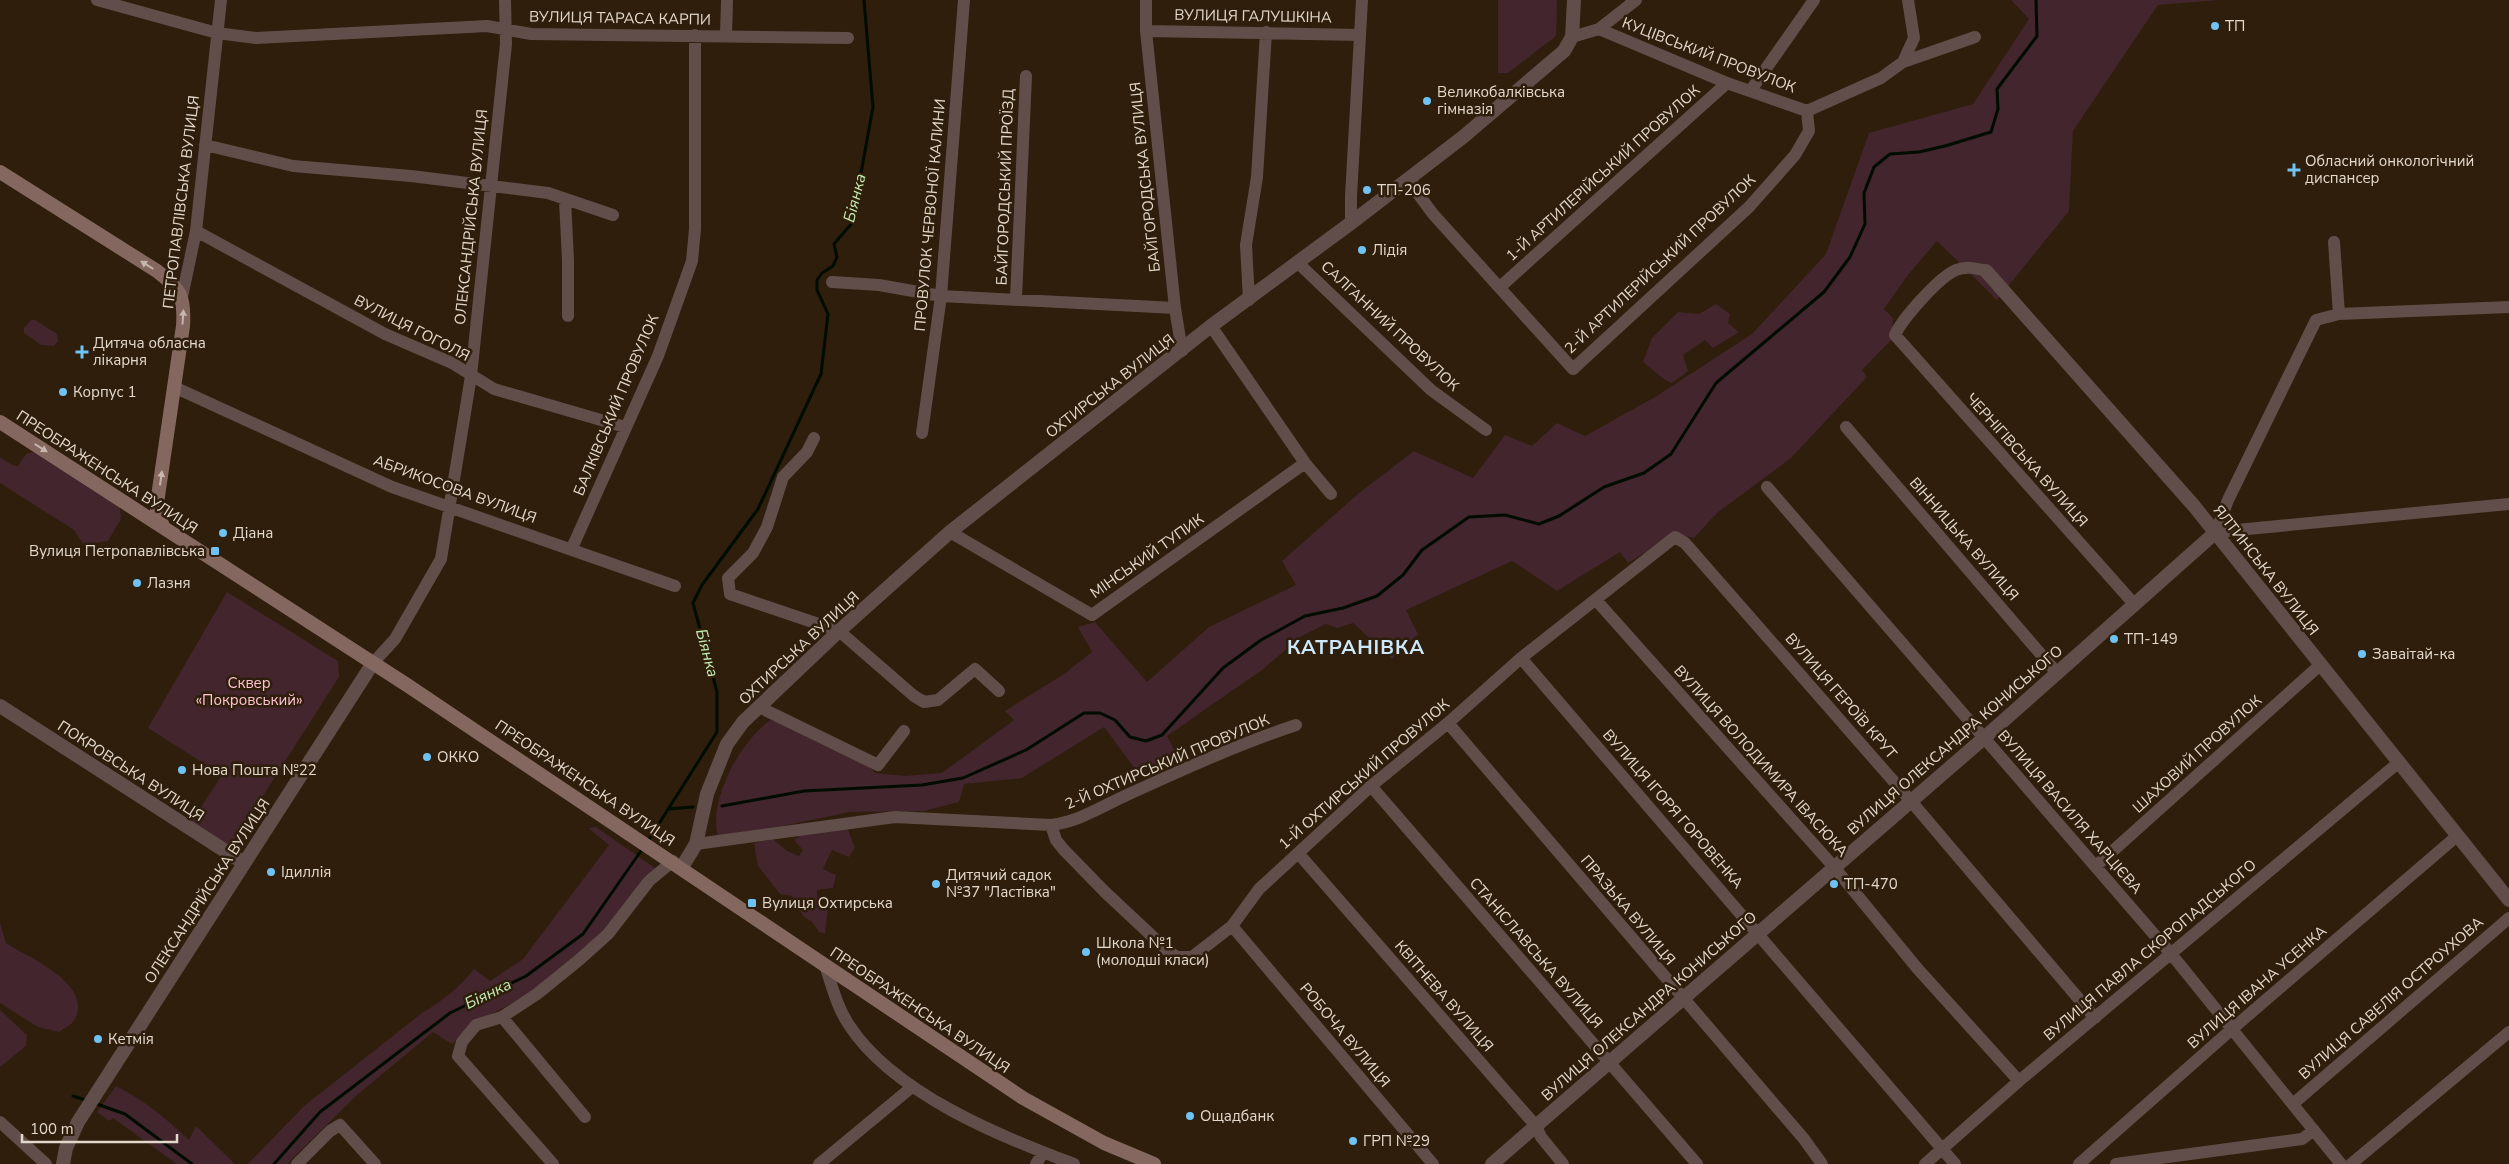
<svg xmlns="http://www.w3.org/2000/svg" width="2509" height="1164" viewBox="0 0 2509 1164" font-family="'Nunito Sans',sans-serif">
<rect width="100%" height="100%" fill="#2e1e0b"/>
<path fill="#42252d" d="M 1498,0 L 1557,0 L 1556,36 L 1508,73 L 1498,73 Z
M 2011,0 L 2220,0 L 2158,5 L 2073,131 L 2069,211 L 1997,300 L 1937,241 L 1908,275 L 1884,309 L 1893,318 L 1892,339 L 1862,370 L 1867,377 L 1791,458 L 1717,513 L 1694,538 L 1675,534 L 1628,563 L 1620,552 L 1557,591 L 1512,561 L 1406,610 L 1418,634 L 1392,659 L 1353,623 L 1337,628 L 1326,624 L 1302,636 L 1262,670 L 1167,736 L 1178,757 L 1138,773 L 1104,727 L 1022,778 L 964,784 L 959,802 L 924,811 L 850,812 L 719,839 C 705,803 743,735 775,717 L 866,763 L 875,773 L 905,776 L 942,773 L 1014,720 L 1005,711 L 1064,674 L 1092,652 L 1078,627 L 1095,622 L 1147,682 L 1209,627 L 1296,585 L 1282,561 L 1359,493 L 1414,451 L 1473,478 L 1505,435 L 1532,446 L 1557,423 L 1585,436 L 1655,397 L 1752,334 L 1826,254 L 1869,133 L 1973,104 L 2029,19 Z
M 1716,304 L 1730,314 L 1728,323 L 1739,332 L 1713,348 L 1705,340 L 1683,355 L 1688,371 L 1672,383 L 1665,380 L 1643,362 L 1652,338 L 1678,312 L 1699,314 Z
M 31,320 L 35,320 L 57,334 L 58,341 L 54,346 L 41,345 L 24,333 L 24,328 Z
M 34,452 L 120,506 L 121,519 L 108,541 L 84,545 L 74,530 L 0,483 L 0,457 L 12,465 L 18,466 L 27,453 Z
M 227,592 L 338,661 L 339,677 L 229,849 L 190,824 L 222,775 L 148,728 Z
M 596,827 L 658,870 L 606,931 L 539,989 L 471,1025 L 452,1044 L 433,1032 L 357,1095 L 287,1164 L 248,1164 L 304,1106 L 422,1013 C 442,1001 459,988 474,969 L 490,981 L 523,959 L 609,845 L 588,828 Z
M 847,827 L 855,848 L 849,857 L 832,850 L 823,869 L 836,875 L 833,888 L 817,890 L 817,902 L 828,907 L 825,934 L 819,932 L 812,922 L 803,916 L 792,896 L 780,894 L 758,866 L 754,843 L 773,839 L 787,851 L 799,856 L 803,850 L 794,840 L 803,834 Z
M 0,923 L 6,943 C 29,958 95,984 74,1021 C 71,1025 63,1029 59,1032 L 38,1027 L 0,1003 Z
M 0,1010 L 27,1035 L 26,1046 L 0,1067 Z
M 116,1086 C 144,1100 166,1118 189,1140 L 196,1126 L 235,1164 L 177,1164 L 113,1118 L 109,1121 L 97,1112 Z"/>
<g fill="none" stroke-linecap="round" stroke-linejoin="round">
<path stroke="#000c00" stroke-width="3" d="M 722,806 L 804,791 L 922,785 L 963,778 L 1026,750 L 1084,713 L 1100,713 L 1115,720 L 1130,737 L 1146,741 L 1162,735 L 1223,668 L 1261,640 L 1305,616 L 1343,608 L 1377,596 L 1403,575 L 1422,550 L 1469,517 L 1505,515 L 1539,524 L 1559,516 L 1604,487 L 1644,473 L 1671,454 L 1716,383 L 1824,292 L 1850,257 L 1865,224 L 1864,193 L 1874,167 L 1890,154 L 1919,152 L 1945,146 L 1991,132 L 1998,109 L 1997,89 L 2037,36 L 2036,0
M 669,809 L 693,807
M 648,841 L 717,732 L 717,692 L 693,603 L 702,585 L 758,509 L 821,374 L 828,314 L 817,290 L 817,280 L 822,273 L 833,266 L 837,257 L 834,244 L 852,223 L 873,107 L 864,0
M 73,1096 L 88,1101
M 94,1103 L 125,1114 L 192,1164
M 274,1164 L 320,1112 L 450,1013 L 526,976 L 583,934 L 643,848"/>
<path stroke="#614e4a" stroke-width="12" d="M 97,0 L 217,33 L 256,38 L 487,26 L 531,34 L 848,38
M 1146,0 L 1146,31 L 1175,308 L 1182,351
M 1599,29 L 1727,83 L 1807,111
M 1146,31 L 1360,35
M 726,35 L 727,0
M 1572,37 L 1599,29 L 1636,0
M 1903,62 L 1914,38 L 1908,0
M 1751,90 L 1814,0
M 205,145 L 293,166 L 411,176 L 548,193 L 613,215
M 1410,178 L 1416,191 L 1433,214 L 1573,369 L 1749,207 L 1795,155 L 1809,131 L 1807,111 L 1881,78 L 1903,62 L 1975,37
M 565,200 L 568,260 L 568,316
M 1351,223 L 1351,196 L 1362,0
M 196,231 L 385,334 L 452,363 L 494,389 L 625,427
M 2334,242 L 2339,314
M 1297,262 L 1431,390 L 1486,430
M 1986,271 C 1975,268 1966,266 1956,270 C 1939,277 1902,319 1895,335 L 2135,605
M 832,282 L 879,285 L 941,296 L 1175,308
M 1500,287 L 1727,83
M 182,297 L 196,231 L 221,0
M 1016,298 L 1026,76
M 1249,300 L 1246,245 L 1257,177 L 1266,32
M 2509,307 L 2339,314 L 2316,320 L 2228,500 L 2216,532 L 2509,504
M 1211,326 L 1305,463 L 1331,494
M 174,387 L 392,487 L 675,586
M 1846,427 L 2057,673
M 922,433 L 941,296 L 964,0
M 814,438 L 807,452 L 783,477 L 767,527 L 753,553 L 728,578 L 730,594 L 839,631 L 914,696 L 924,702 L 938,700 L 975,669 L 999,691
M 1767,487 L 2172,955 L 2341,1164
M 950,532 L 1092,615 L 1305,463
M 572,548 L 658,356 L 692,261 L 695,229 L 695,35
M 1596,600 L 1834,867 L 1917,968 L 2019,1081
M 1521,658 L 1955,1164
M 373,663 L 395,639 L 441,559 L 471,376 L 506,44 L 505,0
M 759,707 L 878,765 L 904,731
M 1448,723 L 1804,1139 L 1822,1164
M 1371,786 L 1697,1164
M 1051,825 L 1056,840 L 1064,850 L 1105,892 L 1168,951 L 1177,957 L 1192,957 L 1232,926 L 1259,889 L 1371,786 L 1448,723 L 1521,658 L 1675,537 L 1685,543 L 1910,800 L 2095,1018
M 696,844 L 895,817 L 1051,825 C 1081,821 1102,806 1129,794 C 1184,769 1239,744 1296,725
M 1298,853 L 1536,1126 L 1541,1137 L 1563,1164
M 2096,866 L 2320,665
M 1232,926 L 1433,1164
M 825,965 C 832,986 837,1007 849,1025 C 893,1093 1001,1137 1074,1164
M 502,1017 L 585,1117
M 2294,1103 L 2509,918
M 0,1122 L 46,1164
M 297,1164 L 330,1131 L 340,1125 L 375,1164
M 553,1164 L 458,1056 L 462,1042 L 476,1025 L 502,1017 L 537,994 L 579,960 L 608,934 L 649,881 L 673,861
M 819,1164 L 912,1087
M 1036,1164 L 1043,1153
M 1925,1164 L 2019,1081 L 2398,763
M 2079,1164 L 2232,1029 L 2457,836
M 2116,1164 L 2302,1139 L 2314,1130
M 2351,1164 L 2509,1032"/>
<path stroke="#614e4a" stroke-width="14" d="M 1986,271 L 2194,506 L 2509,900
M 0,706 L 244,863
M 682,867 L 696,844 L 707,794 L 727,744 L 743,722 L 839,631 L 950,532 L 1211,326 L 1351,223 L 1463,137 L 1564,51 L 1572,37 L 1574,0
M 63,1164 L 66,1148 L 78,1122 L 373,663
M 1492,1164 L 1984,738 L 2216,532"/>
<path stroke="#84675f" stroke-width="14" d="M 0,172 L 157,271 C 180,289 185,296 183,326 L 157,503 L 157,512 L 163,526
M 0,422 L 407,685 L 1023,1098 L 1104,1143 L 1154,1164"/>
</g>
<defs><path id="oneway-solid" d="M-6-.8H1V-3.2L6.5 0L1 3.2V.8H-6Z" transform="scale(1.25)"/></defs>
<g fill="#c6b6ab">
<use href="#oneway-solid" transform="translate(147 265) rotate(-148)"/>
<use href="#oneway-solid" transform="translate(183 317) rotate(-86)"/>
<use href="#oneway-solid" transform="translate(41 448) rotate(32)"/>
<use href="#oneway-solid" transform="translate(161 478) rotate(-82)"/>
</g>
<g fill="#6fc2f4" stroke="#2e1e0b" stroke-width="2">
<circle cx="2215" cy="26" r="5"/>
<circle cx="1427" cy="101" r="5"/>
<path d="M2291.5 162.5h5v5h5v5h-5v5h-5v-5h-5v-5h5z"/>
<circle cx="1367" cy="190" r="5"/>
<circle cx="1362" cy="250" r="5"/>
<path d="M79.5 344.5h5v5h5v5h-5v5h-5v-5h-5v-5h5z"/>
<circle cx="63" cy="392" r="5"/>
<circle cx="223" cy="533" r="5"/>
<rect x="210" y="546" width="10" height="10" rx="2.5"/>
<circle cx="137" cy="583" r="5"/>
<circle cx="2114" cy="639" r="5"/>
<circle cx="2362" cy="654" r="5"/>
<circle cx="427" cy="757" r="5"/>
<circle cx="182" cy="770" r="5"/>
<circle cx="271" cy="872" r="5"/>
<circle cx="936" cy="884" r="5"/>
<circle cx="1834" cy="884" r="5"/>
<rect x="747" y="898" width="10" height="10" rx="2.5"/>
<circle cx="1086" cy="952" r="5"/>
<circle cx="98" cy="1039" r="5"/>
<circle cx="1190" cy="1116" r="5"/>
<circle cx="1353" cy="1141" r="5"/>
</g>
<g text-anchor="middle" dominant-baseline="central" stroke-width="5" stroke-linejoin="round" paint-order="stroke">
<g font-size="15" fill="#e3d8cc" stroke="#2e1e0b">
<text transform="translate(1253 16) rotate(1)">ВУЛИЦЯ ГАЛУШКІНА</text>
<text transform="translate(620 18) rotate(1)">ВУЛИЦЯ ТАРАСА КАРПИ</text>
<text transform="translate(1709 55) rotate(21)">КУЦІВСЬКИЙ ПРОВУЛОК</text>
<text transform="translate(1603 173) rotate(-42)">1-Й АРТИЛЕРІЙСЬКИЙ ПРОВУЛОК</text>
<text transform="translate(1145 177) rotate(-96)">БАЙГОРОДСЬКА ВУЛИЦЯ</text>
<text transform="translate(1005 187) rotate(-88)">БАЙГОРОДСЬКИЙ ПРОЇЗД</text>
<text transform="translate(181 202) rotate(-83)">ПЕТРОПАВЛІВСЬКА ВУЛИЦЯ</text>
<text transform="translate(930 215) rotate(-85)">ПРОВУЛОК ЧЕРВОНОЇ КАЛИНИ</text>
<text transform="translate(471 217) rotate(-84)">ОЛЕКСАНДРІЙСЬКА ВУЛИЦЯ</text>
<text transform="translate(1660 264) rotate(-43)">2-Й АРТИЛЕРІЙСЬКИЙ ПРОВУЛОК</text>
<text transform="translate(1390 326) rotate(43)">САЛГАННИЙ ПРОВУЛОК</text>
<text transform="translate(412 328) rotate(27)">ВУЛИЦЯ ГОГОЛЯ</text>
<text transform="translate(1110 386) rotate(-38)">ОХТИРСЬКА ВУЛИЦЯ</text>
<text transform="translate(616 405) rotate(-67)">БАЛКІВСЬКИЙ ПРОВУЛОК</text>
<text transform="translate(2027 460) rotate(48)">ЧЕРНІГІВСЬКА ВУЛИЦЯ</text>
<text transform="translate(107 472) rotate(33)">ПРЕОБРАЖЕНСЬКА ВУЛИЦЯ</text>
<text transform="translate(455 489) rotate(20)">АБРИКОСОВА ВУЛИЦЯ</text>
<text transform="translate(1964 539) rotate(49)">ВІННИЦЬКА ВУЛИЦЯ</text>
<text transform="translate(1147 556) rotate(-35)">МІНСЬКИЙ ТУПИК</text>
<text transform="translate(2266 570) rotate(52)">ЯЛТИНСЬКА ВУЛИЦЯ</text>
<text transform="translate(799 648) rotate(-43)">ОХТИРСЬКА ВУЛИЦЯ</text>
<text transform="translate(1841 696) rotate(49)">ВУЛИЦЯ ГЕРОЇВ КРУТ</text>
<text transform="translate(1955 740) rotate(-41)">ВУЛИЦЯ ОЛЕКСАНДРА КОНИСЬКОГО</text>
<text transform="translate(2197 754) rotate(-42)">ШАХОВИЙ ПРОВУЛОК</text>
<text transform="translate(1761 761) rotate(48)">ВУЛИЦЯ ВОЛОДИМИРА ІВАСЮКА</text>
<text transform="translate(1167 762) rotate(-23)">2-Й ОХТИРСЬКИЙ ПРОВУЛОК</text>
<text transform="translate(131 771) rotate(33)">ПОКРОВСЬКА ВУЛИЦЯ</text>
<text transform="translate(1364 774) rotate(-41)">1-Й ОХТИРСЬКИЙ ПРОВУЛОК</text>
<text transform="translate(585 783) rotate(34)">ПРЕОБРАЖЕНСЬКА ВУЛИЦЯ</text>
<text transform="translate(1673 809) rotate(49)">ВУЛИЦЯ ІГОРЯ ГОРОВЕНКА</text>
<text transform="translate(2070 812) rotate(49)">ВУЛИЦЯ ВАСИЛЯ ХАРЦІЄВА</text>
<text transform="translate(207 891) rotate(-57)">ОЛЕКСАНДРІЙСЬКА ВУЛИЦЯ</text>
<text transform="translate(1628 910) rotate(50)">ПРАЗЬКА ВУЛИЦЯ</text>
<text transform="translate(2150 950) rotate(-40)">ВУЛИЦЯ ПАВЛА СКОРОПАДСЬКОГО</text>
<text transform="translate(1536 953) rotate(49)">СТАНІСЛАВСЬКА ВУЛИЦЯ</text>
<text transform="translate(2257 987) rotate(-41)">ВУЛИЦЯ ІВАНА УСЕНКА</text>
<text transform="translate(1444 996) rotate(49)">КВІТНЕВА ВУЛИЦЯ</text>
<text transform="translate(2391 998) rotate(-41)">ВУЛИЦЯ САВЕЛІЯ ОСТРОУХОВА</text>
<text transform="translate(1649 1006) rotate(-41)">ВУЛИЦЯ ОЛЕКСАНДРА КОНИСЬКОГО</text>
<text transform="translate(920 1010) rotate(34)">ПРЕОБРАЖЕНСЬКА ВУЛИЦЯ</text>
<text transform="translate(1345 1035) rotate(50)">РОБОЧА ВУЛИЦЯ</text>
</g>
<g font-size="15" fill="#e3d8cc" stroke="#2e1e0b" text-anchor="start">
<text x="2225" y="26">ТП</text>
<text x="1437" y="92">Великобалківська<tspan x="1437" dy="17">гімназія</tspan></text>
<text x="2305" y="161">Обласний онкологічний<tspan x="2305" dy="17">диспансер</tspan></text>
<text x="1377" y="190">ТП-206</text>
<text x="1372" y="250">Лідія</text>
<text x="93" y="343">Дитяча обласна<tspan x="93" dy="17">лікарня</tspan></text>
<text x="73" y="392">Корпус 1</text>
<text x="233" y="533">Діана</text>
<text x="205" y="551" text-anchor="end">Вулиця Петропавлівська</text>
<text x="147" y="583">Лазня</text>
<text x="2124" y="639">ТП-149</text>
<text x="2372" y="654">Заваітай-ка</text>
<text x="437" y="757">ОККО</text>
<text x="192" y="770">Нова Пошта №22</text>
<text x="281" y="872">Ідиллія</text>
<text x="946" y="875">Дитячий садок<tspan x="946" dy="17">№37 "Ластівка"</tspan></text>
<text x="1844" y="884">ТП-470</text>
<text x="762" y="903">Вулиця Охтирська</text>
<text x="1096" y="943">Школа №1<tspan x="1096" dy="17">(молодші класи)</tspan></text>
<text x="108" y="1039">Кетмія</text>
<text x="1200" y="1116">Ощадбанк</text>
<text x="1363" y="1141">ГРП №29</text>
</g>
<g font-size="15" fill="#fdc1d0" stroke="#2e1e0b">
<text x="249" y="683">Сквер<tspan x="249" dy="17">«Покровський»</tspan></text>
</g>
<g font-size="16" font-style="italic" fill="#c3ebb0" stroke="#2e1e0b">
<text transform="translate(855 198) rotate(-76)">Біянка</text>
<text transform="translate(707 653) rotate(75)">Біянка</text>
<text transform="translate(488 994) rotate(-26)">Біянка</text>
</g>
<g font-size="20" font-weight="bold" letter-spacing="1" fill="#cce8fb" stroke="#2e1e0b">
<text x="1356" y="647">КАТРАНІВКА</text>
</g>
</g>
<path d="M22 1134v8h155v-8" fill="none" stroke="#e3d8cc" stroke-width="2.5"/>
<text x="30" y="1134" font-size="15" fill="#e3d8cc" stroke="#2e1e0b" stroke-width="4" paint-order="stroke">100 m</text>
</svg>
